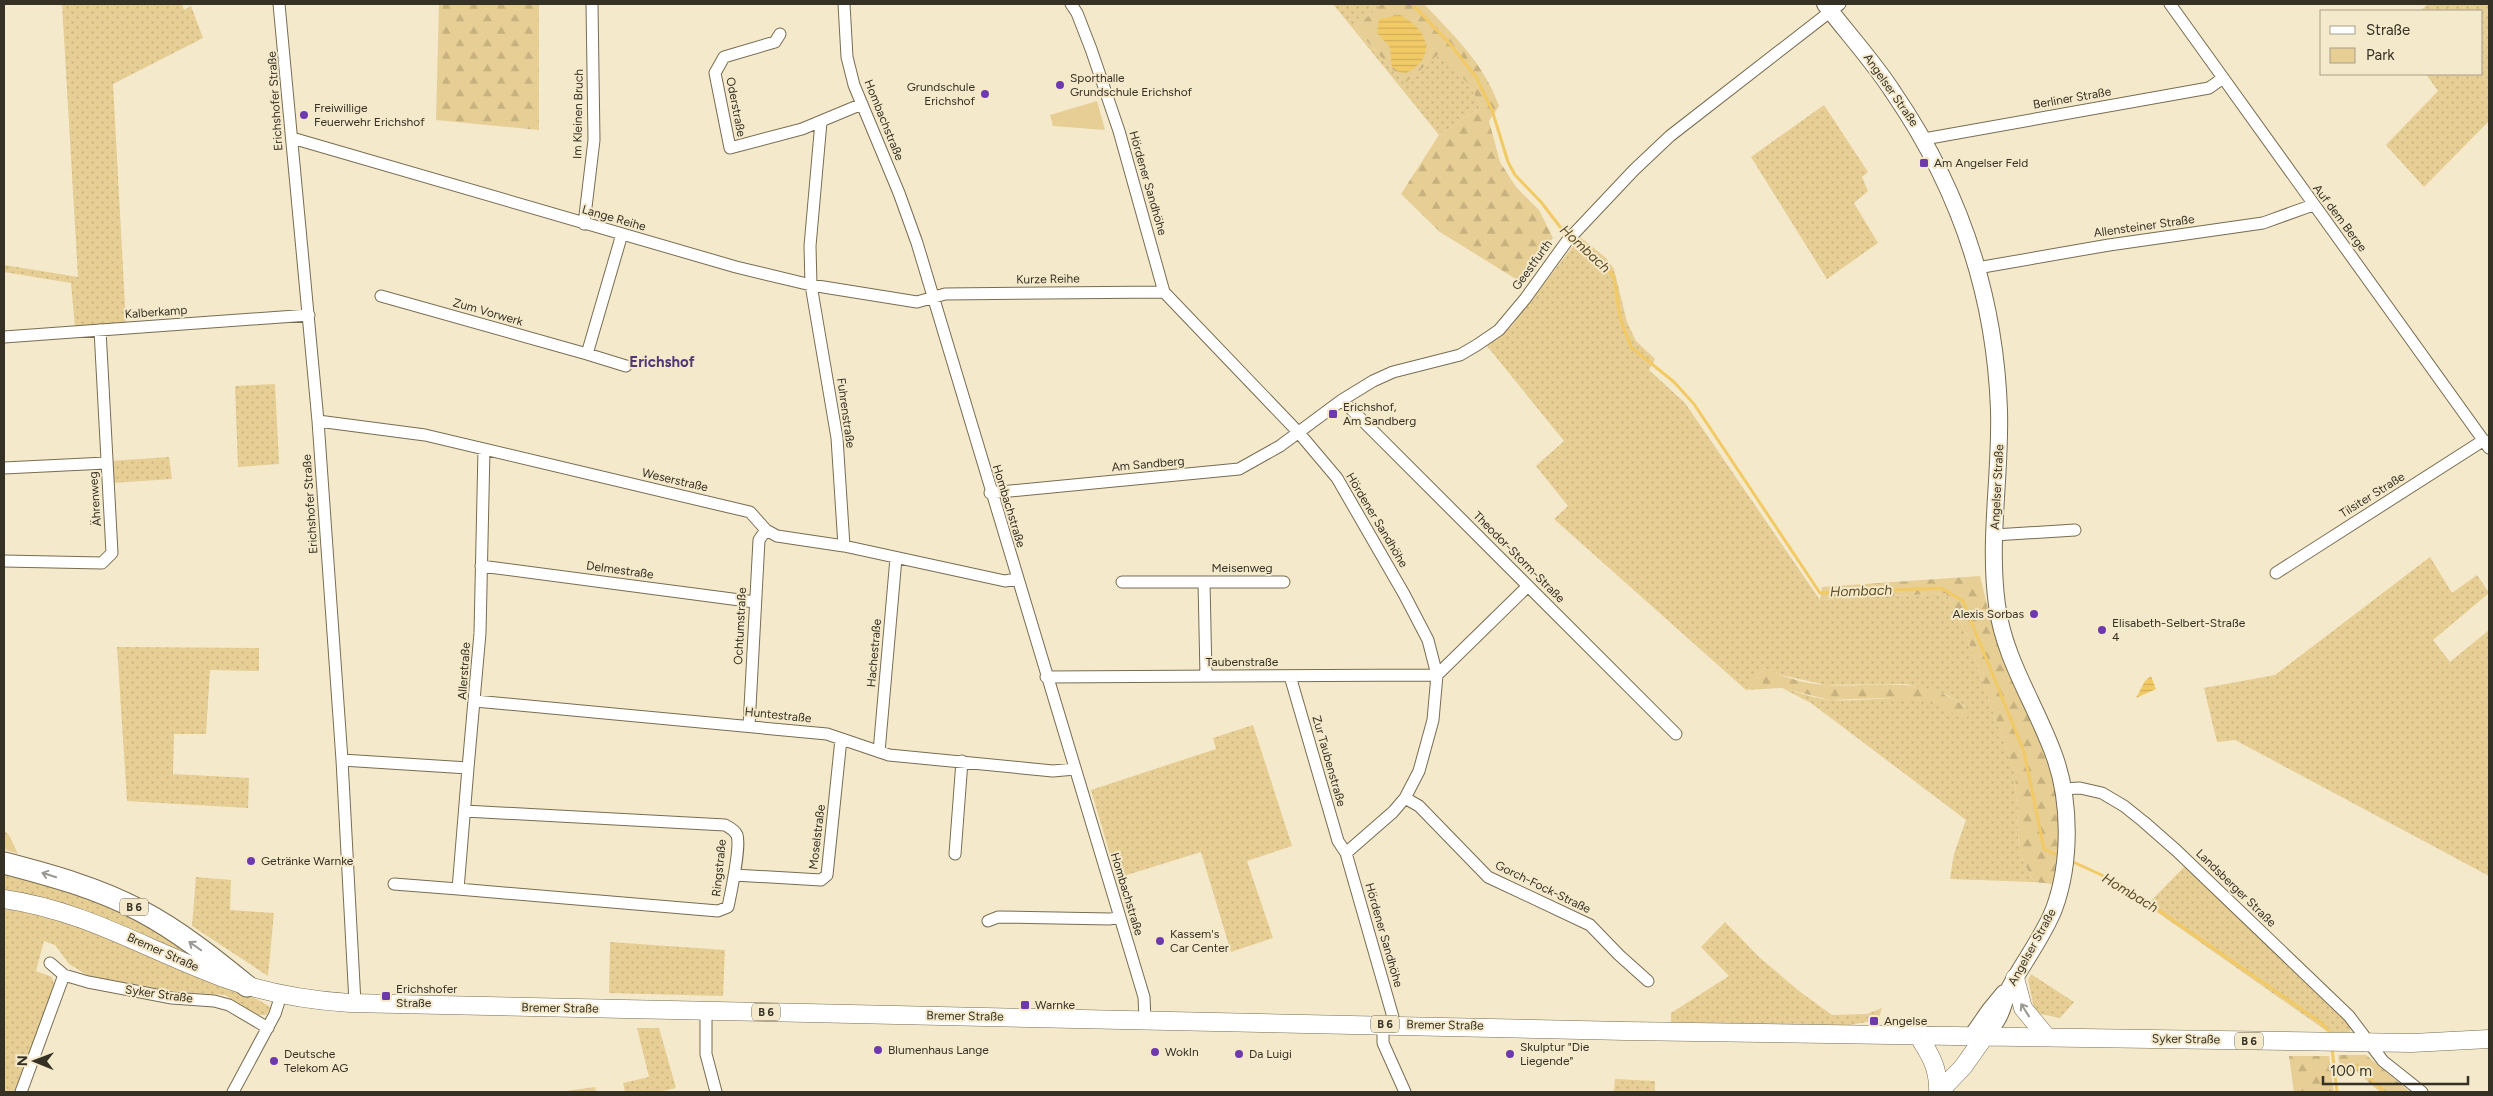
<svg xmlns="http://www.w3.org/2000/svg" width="2493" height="1096" viewBox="0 0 2493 1096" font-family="Figtree,sans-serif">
<defs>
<pattern id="green-dots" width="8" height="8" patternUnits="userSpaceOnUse" patternTransform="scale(1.25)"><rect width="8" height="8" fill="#e6ce94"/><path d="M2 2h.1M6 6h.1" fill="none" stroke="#c6b17f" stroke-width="1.8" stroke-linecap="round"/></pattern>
<pattern id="forest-firs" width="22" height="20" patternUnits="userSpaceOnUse" patternTransform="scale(1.25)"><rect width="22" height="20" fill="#e6ce94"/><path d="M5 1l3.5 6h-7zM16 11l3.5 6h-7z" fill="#c6b17f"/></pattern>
<pattern id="water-rules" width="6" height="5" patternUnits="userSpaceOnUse" patternTransform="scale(1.25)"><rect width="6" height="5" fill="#f2ca65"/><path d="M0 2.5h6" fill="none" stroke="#d0ae58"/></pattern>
</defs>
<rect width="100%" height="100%" fill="#f5e9cb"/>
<path fill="url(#green-dots)" d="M 62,4 L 182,4 L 184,10 L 191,6 L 203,38 L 113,84 L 126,324 L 75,327 L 71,283 L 4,272 L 4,265 L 78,277 Z
M 1333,4 L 1382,4 L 1355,28 L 1405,83 L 1441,51 L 1468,84 L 1482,106 L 1439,135 Z
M 2428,4 L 2489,4 L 2489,121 L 2424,187 L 2386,145 L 2438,91 L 2426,74 L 2482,74 L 2482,11 L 2420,11 Z
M 1824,105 L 1868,172 L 1862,177 L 1868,191 L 1854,203 L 1878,243 L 1827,279 L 1751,157 Z
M 1580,237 L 1606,258 L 1614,269 L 1627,322 L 1636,341 L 1655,359 L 1649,370 L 1685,403 L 1820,600 L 1946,593 L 1966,634 L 2015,774 L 2019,852 L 2034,882 L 1950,879 L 1954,854 L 1966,820 L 1811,703 L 1782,688 C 1798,692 1815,699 1831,700 C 1873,703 1924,687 1959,717 L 1965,706 L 1947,695 L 1906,684 L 1826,685 L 1777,674 L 1764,668 L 1746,690 L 1554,519 L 1568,506 L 1536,466 L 1564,441 L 1487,346 L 1511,327 Z
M 275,384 L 279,464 L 238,467 L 235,386 Z
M 169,457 L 172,479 L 112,483 L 110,461 Z
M 2430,557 L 2452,593 L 2477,575 L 2489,593 L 2433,640 L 2450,662 L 2489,630 L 2489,876 L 2235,740 L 2217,742 L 2204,688 L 2275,675 Z
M 117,647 L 259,648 L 259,671 L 210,670 L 206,734 L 174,734 L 173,774 L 249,778 L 248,808 L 127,801 Z
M 1253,725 L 1292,846 L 1247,861 L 1273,938 L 1231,952 L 1201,852 L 1117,878 L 1091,790 L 1216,749 L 1213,738 Z
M 2185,866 L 2344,1018 L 2351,1027 L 2350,1032 L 2328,1032 L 2147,905 Z
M 4,868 L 100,897 L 213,966 C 146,936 78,901 4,890 Z
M 196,877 L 231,880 L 230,910 L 274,913 L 268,976 L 192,926 Z
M 4,909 C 74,915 140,953 205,980 C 227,989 252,993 271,1008 L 266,1015 L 256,1015 L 225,995 L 171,991 L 89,976 L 69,964 L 55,945 L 44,941 L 36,971 L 52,977 L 55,988 L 16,1092 L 4,1092 Z
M 1725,922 L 1759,957 L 1799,991 L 1832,1015 L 1867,1014 L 1882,1008 L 1878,1020 L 1850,1025 L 1671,1022 L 1671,1013 L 1729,976 L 1701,947 Z
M 610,942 L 725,950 L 723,996 L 609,993 Z
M 2031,974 L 2074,1002 L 2060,1018 L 2041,1014 L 2034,1008 L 2028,980 Z
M 637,1028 L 659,1028 L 676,1088 L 658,1092 L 625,1092 L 623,1083 L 649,1077 Z
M 1615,1079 L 1655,1081 L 1655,1092 L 1614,1092 Z
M 595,1087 L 596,1092 L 559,1092 Z"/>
<path fill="url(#forest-firs)" d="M 439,4 L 539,4 L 539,130 L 436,120 Z
M 1382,4 L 1424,4 C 1455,37 1483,62 1499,106 L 1489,121 L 1500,162 L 1516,187 L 1539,210 L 1553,238 L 1519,281 L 1440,232 L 1401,194 L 1439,135 L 1482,106 L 1468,84 L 1441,52 L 1405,83 L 1355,28 Z
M 1980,576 C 1987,603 1992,632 2003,657 C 2024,710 2057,764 2059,823 C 2060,843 2056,864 2053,884 L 2034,882 L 2019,852 L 2015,774 L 1966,634 L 1946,593 L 1820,600 L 1822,587 Z
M 1764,668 C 1783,677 1805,684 1826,685 C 1869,688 1913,676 1953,699 C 1962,704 1969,707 1967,718 L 1963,719 L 1940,706 L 1926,702 L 1884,698 L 1830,700 L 1782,688 L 1746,690 Z
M 4,831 L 9,835 L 18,854 L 4,849 Z
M 2338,1055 L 2366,1055 L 2410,1092 L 2380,1092 L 2356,1071 L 2344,1072 L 2342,1078 Z
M 2289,1056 L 2329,1056 L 2334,1092 L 2294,1092 Z"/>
<path fill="#e6ce94" d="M 1097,101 L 1105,130 L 1053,126 L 1050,115 Z"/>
<path fill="url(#water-rules)" d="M 1400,15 C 1428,29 1438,57 1406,73 L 1399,72 L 1392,67 L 1390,47 L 1377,33 L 1379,19 Z
M 2151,676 L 2156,689 L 2136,698 L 2145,681 Z"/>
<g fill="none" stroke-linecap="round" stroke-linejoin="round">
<path stroke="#f2ca65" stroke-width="3" d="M 1412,4 L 1450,44 L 1476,77 L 1492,110 L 1508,162 L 1515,175 L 1541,202 L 1561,228 L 1601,261 L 1614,277 L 1620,318 L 1631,347 L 1674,382 L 1694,404 L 1820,593 L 1941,588 L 1963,601 L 2024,752 L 2044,849 L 2061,857
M 2071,861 L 2119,883 L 2320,1022 L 2330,1032 L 2331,1037
M 2332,1048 L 2337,1092
M 2334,1066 L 2356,1066 L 2385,1092"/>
<defs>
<path id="street" d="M 279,4 L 318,421 L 342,760 L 355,1003
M 844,4 L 847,57 L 854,85 L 899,193 L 917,243 L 1144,997 L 1145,1019
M 1071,4 L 1077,13 L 1091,49 L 1119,131 L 1164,292 L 1299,433 L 1337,478 L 1404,594 L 1428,640 L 1437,675 L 1433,720 L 1419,771 L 1405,798 L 1393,812 L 1346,853 L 1395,1024
M 2170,4 L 2489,448
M 780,34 L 775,42 L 724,57 L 715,73 L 730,148 L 802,129 L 862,104
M 821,122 L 810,246 L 811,285 L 837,438 L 844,546
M 292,138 L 736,267 L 811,285 L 917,302 L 945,294 L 1164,292
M 1924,139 L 2209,88 L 2223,78
M 584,224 L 594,140 L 592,4
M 622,234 L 587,354 L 626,366
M 1977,268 L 2109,245 L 2263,223 L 2313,205
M 381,296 L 587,354
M 4,337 L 309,315
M 1342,400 L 1676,734
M 318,421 L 425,435 L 750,512 L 766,530 L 777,536 L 844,546 L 1005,581 L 1016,579
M 4,468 L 106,463
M 990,493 L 1239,469 L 1280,446 L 1342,400 L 1373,381 L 1393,372 L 1460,355 L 1477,345 L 1499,330 L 1525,299 L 1567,241 L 1634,170 L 1670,136 L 1840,4
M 1994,535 L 2075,530
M 4,561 L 102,563 L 112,553 L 100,330
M 481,566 L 755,602
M 2276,573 L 2484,440
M 1122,582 L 1204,582
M 1206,676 L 1204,582 L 1284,582
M 1290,676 L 1338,841 L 1346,853
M 1046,677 L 1437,675 L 1528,586
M 475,701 L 827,734 L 889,755 L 1053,771 L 1075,769
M 749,726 L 759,540 L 766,530
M 879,752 L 896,558
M 342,760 L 468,768 L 480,633 L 484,449
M 2062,789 L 2080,788 L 2102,793 L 2124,806 L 2144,822 L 2177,851 L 2349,1016 L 2383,1061 L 2422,1092
M 1405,798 L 1419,806 L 1488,877 L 1590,925 L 1619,955 L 1648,981
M 955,854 L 962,761
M 734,875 L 821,880 L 827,875 L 841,739
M 394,884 L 458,889 L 468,768
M 458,889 L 718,911 L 728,907 C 731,892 741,847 737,835 C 734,829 730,828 725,825 L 465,811
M 988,921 L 998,917 L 1110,919 L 1119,917
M 50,963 L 64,975 L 88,982 L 172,998 L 214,1001 L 229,1005 L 268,1028
M 706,1011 L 706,1054 L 716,1092
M 1383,1024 L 1383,1043 L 1405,1092
M 21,1092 L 64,975
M 233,1092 L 275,1014 L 281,995"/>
<path id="secondary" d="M 1825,4 C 1847,33 1873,61 1893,92 C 1959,188 1995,294 1999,410 C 2001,475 1988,540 1997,605 C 2004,659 2036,705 2054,755 C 2071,801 2071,863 2054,909 C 2043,937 2024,961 2010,987 C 2005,996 2004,1008 1998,1018 C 1995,1024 1990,1030 1985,1036
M 1974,1033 L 1990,1010 L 2004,993"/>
<path id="primary" d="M 4,899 C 86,911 145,949 221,977 C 264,993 305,1000 350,1003 L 1625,1031 L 2412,1043 L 2489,1039
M 2015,978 L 2023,1008 L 2046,1036
M 1917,1034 C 1930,1054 1939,1068 1938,1092
M 1939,1092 L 1963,1067 L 1985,1036"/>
<path id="highway" d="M 4,863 C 50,875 98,888 141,911 C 179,931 214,959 247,986"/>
</defs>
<use href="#street" stroke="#786c52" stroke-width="13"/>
<use href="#secondary" stroke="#786c52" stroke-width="18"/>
<use href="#primary" stroke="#786c52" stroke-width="19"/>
<use href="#highway" stroke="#786c52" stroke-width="23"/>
<use href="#street" stroke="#fff" stroke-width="11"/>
<use href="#secondary" stroke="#fff" stroke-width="16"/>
<use href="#primary" stroke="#fff" stroke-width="18"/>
<use href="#highway" stroke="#fff" stroke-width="21"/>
</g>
<defs><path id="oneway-shaft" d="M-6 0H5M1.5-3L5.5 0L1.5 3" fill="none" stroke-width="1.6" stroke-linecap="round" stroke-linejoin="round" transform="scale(1.25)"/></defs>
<g stroke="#9a9892">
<use href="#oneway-shaft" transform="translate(49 875) rotate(-162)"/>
<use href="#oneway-shaft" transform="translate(195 946) rotate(-145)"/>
<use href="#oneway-shaft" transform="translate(2025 1010) rotate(-122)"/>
</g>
<g fill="#6e39af" stroke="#f5e9cb" stroke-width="2">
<circle cx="1060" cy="85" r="5"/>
<circle cx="985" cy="94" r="5"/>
<circle cx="304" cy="115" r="5"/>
<rect x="1919" y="158" width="10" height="10" rx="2.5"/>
<rect x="1328" y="409" width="10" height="10" rx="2.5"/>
<circle cx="2034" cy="614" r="5"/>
<circle cx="2102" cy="630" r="5"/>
<circle cx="251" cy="861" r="5"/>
<circle cx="1160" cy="941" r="5"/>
<rect x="381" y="991" width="10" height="10" rx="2.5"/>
<rect x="1020" y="1000" width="10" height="10" rx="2.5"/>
<rect x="1869" y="1016" width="10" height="10" rx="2.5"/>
<circle cx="878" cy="1050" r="5"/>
<circle cx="1155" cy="1052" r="5"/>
<circle cx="1239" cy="1054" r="5"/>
<circle cx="1510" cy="1054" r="5"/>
<circle cx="274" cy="1061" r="5"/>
</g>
<g text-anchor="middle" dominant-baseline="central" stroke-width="4" stroke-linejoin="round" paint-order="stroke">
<g fill="#f5e9cb" stroke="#6f6857" stroke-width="1">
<rect x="120" y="898.5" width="28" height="17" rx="4"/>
<rect x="752" y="1003.5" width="28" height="17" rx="4"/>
<rect x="1371" y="1015.5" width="28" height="17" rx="4"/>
<rect x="2235" y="1032.5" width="28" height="17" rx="4"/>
</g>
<g font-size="11" font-weight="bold" fill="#353125">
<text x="134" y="907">B 6</text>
<text x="766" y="1012">B 6</text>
<text x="1385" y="1024">B 6</text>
<text x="2249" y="1041">B 6</text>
</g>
<g font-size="12" fill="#353125" stroke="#f5e9cb" text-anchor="start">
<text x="1070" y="78">Sporthalle<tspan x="1070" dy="14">Grundschule Erichshof</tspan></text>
<text x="975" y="87" text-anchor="end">Grundschule<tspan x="975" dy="14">Erichshof</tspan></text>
<text x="314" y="108">Freiwillige<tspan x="314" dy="14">Feuerwehr Erichshof</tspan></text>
<text x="1934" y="163">Am Angelser Feld</text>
<text x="1343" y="407">Erichshof,<tspan x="1343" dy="14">Am Sandberg</tspan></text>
<text x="2024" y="614" text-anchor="end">Alexis Sorbas</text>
<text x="2112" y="623">Elisabeth-Selbert-Straße<tspan x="2112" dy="14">4</tspan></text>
<text x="261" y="861">Getränke Warnke</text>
<text x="1170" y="934">Kassem's<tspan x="1170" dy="14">Car Center</tspan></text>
<text x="396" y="989">Erichshofer<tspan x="396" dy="14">Straße</tspan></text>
<text x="1035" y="1005">Warnke</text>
<text x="1884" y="1021">Angelse</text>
<text x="1520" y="1047">Skulptur "Die<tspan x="1520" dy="14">Liegende"</tspan></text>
<text x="888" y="1050">Blumenhaus Lange</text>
<text x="1165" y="1052">WokIn</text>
<text x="284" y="1054">Deutsche<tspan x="284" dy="14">Telekom AG</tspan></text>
<text x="1249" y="1054">Da Luigi</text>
</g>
<g font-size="12" fill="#353125" stroke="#f5e9cb">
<text transform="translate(1891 90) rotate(55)">Angelser Straße</text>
<text transform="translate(2072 98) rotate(-10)">Berliner Straße</text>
<text transform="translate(275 101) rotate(-94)">Erichshofer Straße</text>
<text transform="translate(736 107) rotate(79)">Oderstraße</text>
<text transform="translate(578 114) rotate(-89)">Im Kleinen Bruch</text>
<text transform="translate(884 120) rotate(68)">Hombachstraße</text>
<text transform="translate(1148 183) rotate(74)">Hördener Sandhöhe</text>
<text transform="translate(614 218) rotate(16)">Lange Reihe</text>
<text transform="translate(2340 218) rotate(53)">Auf dem Berge</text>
<text transform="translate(2144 226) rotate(-8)">Allensteiner Straße</text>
<text transform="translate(1532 265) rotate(-54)">Geestfurth</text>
<text transform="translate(1048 279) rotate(-1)">Kurze Reihe</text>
<text transform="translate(156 312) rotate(-4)">Kalberkamp</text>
<text transform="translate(488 312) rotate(16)">Zum Vorwerk</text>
<text transform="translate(846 413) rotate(82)">Fuhrenstraße</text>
<text transform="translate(1148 464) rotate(-5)">Am Sandberg</text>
<text transform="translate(675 480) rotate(13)">Weserstraße</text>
<text transform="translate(1997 487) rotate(-87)">Angelser Straße</text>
<text transform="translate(2372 495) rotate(-32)">Tilsiter Straße</text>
<text transform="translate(95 499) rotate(-94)">Ährenweg</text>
<text transform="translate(310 504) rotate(-94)">Erichshofer Straße</text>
<text transform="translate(1009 506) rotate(73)">Hombachstraße</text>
<text transform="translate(1377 520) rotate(59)">Hördener Sandhöhe</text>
<text transform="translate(1519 557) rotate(45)">Theodor-Storm-Straße</text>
<text x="1242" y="568">Meisenweg</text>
<text transform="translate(620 570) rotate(8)">Delmestraße</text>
<text transform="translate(740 626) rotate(-87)">Ochtumstraße</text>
<text transform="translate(874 653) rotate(-85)">Hachestraße</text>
<text x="1242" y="662">Taubenstraße</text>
<text transform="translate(464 671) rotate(-86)">Allerstraße</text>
<text transform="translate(778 715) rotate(6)">Huntestraße</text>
<text transform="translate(1329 761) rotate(74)">Zur Taubenstraße</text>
<text transform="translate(817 837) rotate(-83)">Moselstraße</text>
<text transform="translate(719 868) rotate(-84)">Ringstraße</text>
<text transform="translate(1543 887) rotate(26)">Gorch-Fock-Straße</text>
<text transform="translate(2236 888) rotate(44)">Landsberger Straße</text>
<text transform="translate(1127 894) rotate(73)">Hombachstraße</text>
<text transform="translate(1384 935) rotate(74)">Hördener Sandhöhe</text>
<text transform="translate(2032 947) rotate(-61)">Angelser Straße</text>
<text transform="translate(163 952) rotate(24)">Bremer Straße</text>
<text transform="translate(159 994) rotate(8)">Syker Straße</text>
<text transform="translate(560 1008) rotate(1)">Bremer Straße</text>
<text transform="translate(965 1016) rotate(1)">Bremer Straße</text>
<text transform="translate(1445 1025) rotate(1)">Bremer Straße</text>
<text transform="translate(2186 1039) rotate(1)">Syker Straße</text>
</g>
<g font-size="14" font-style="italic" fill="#5d4c23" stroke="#f5e9cb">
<text transform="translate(1585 249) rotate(43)">Hombach</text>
<text transform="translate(1861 591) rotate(-2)">Hombach</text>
<text transform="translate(2130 893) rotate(31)">Hombach</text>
</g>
<g font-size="15" font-weight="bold" fill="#513975" stroke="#f5e9cb">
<text x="662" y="362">Erichshof</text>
</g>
</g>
<rect width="2493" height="1096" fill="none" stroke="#353125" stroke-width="10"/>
<rect x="2320" y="10" width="162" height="65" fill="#f5e9cb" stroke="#a89f89"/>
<rect x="2330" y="26" width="25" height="8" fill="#ffffff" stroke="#a89f89"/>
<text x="2366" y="35" font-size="15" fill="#353125">Straße</text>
<rect x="2330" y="48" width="25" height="15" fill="#e6ce94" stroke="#a89f89"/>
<text x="2366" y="60" font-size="15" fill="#353125">Park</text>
<g transform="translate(35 1061) rotate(271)" stroke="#f5e9cb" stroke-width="4" paint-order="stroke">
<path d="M0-4L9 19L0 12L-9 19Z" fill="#353125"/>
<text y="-8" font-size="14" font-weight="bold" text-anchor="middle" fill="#353125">N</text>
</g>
<path d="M2323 1076v8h145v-8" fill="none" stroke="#353125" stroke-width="2.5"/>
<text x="2330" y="1076" font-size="15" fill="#353125" stroke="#f5e9cb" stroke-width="4" paint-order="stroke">100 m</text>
</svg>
